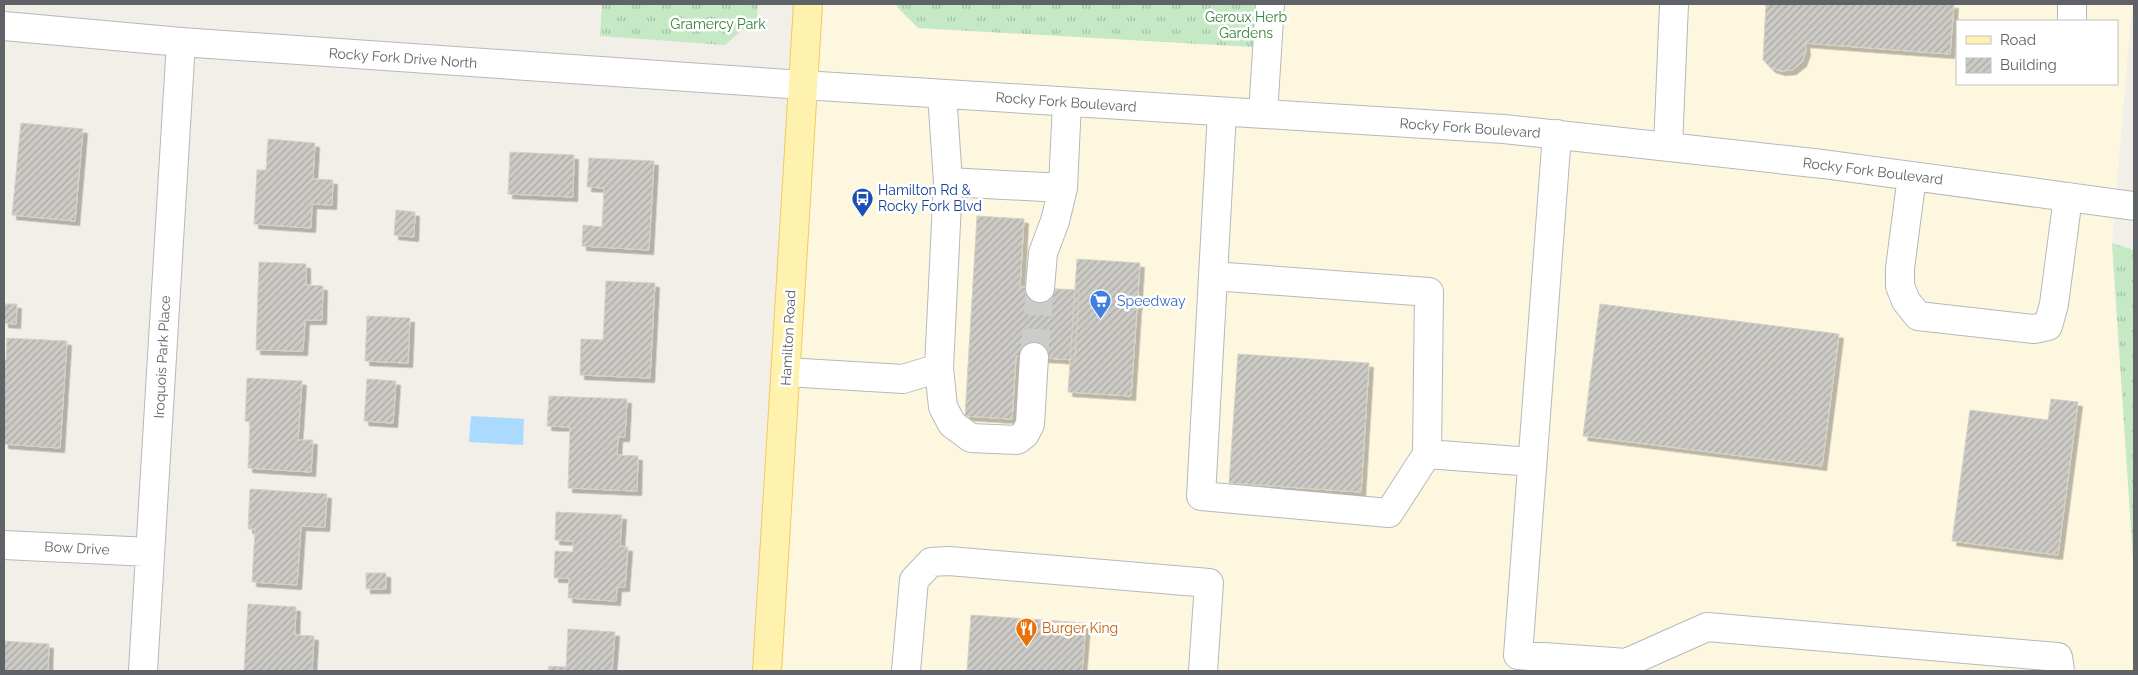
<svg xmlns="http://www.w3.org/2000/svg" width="2138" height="675" viewBox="0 0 2138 675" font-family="Raleway,sans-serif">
<defs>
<pattern id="grass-tufts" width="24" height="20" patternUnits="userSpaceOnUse" patternTransform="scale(1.25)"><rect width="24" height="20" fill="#c5e8c5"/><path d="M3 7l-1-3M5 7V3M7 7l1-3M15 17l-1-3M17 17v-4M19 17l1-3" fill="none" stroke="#a3c0a4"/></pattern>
<pattern id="building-hatch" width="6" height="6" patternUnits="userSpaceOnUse" patternTransform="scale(1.25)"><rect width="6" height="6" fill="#cccac5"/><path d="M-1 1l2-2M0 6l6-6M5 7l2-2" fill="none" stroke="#a9a8a4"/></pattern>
<filter id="shadow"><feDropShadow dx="4.5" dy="4.5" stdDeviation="0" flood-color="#0004"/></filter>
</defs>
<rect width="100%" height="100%" fill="#f1efe8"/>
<path fill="#fef7e0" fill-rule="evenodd" d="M 796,4 L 2132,4 L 2112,243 L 2134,574 L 2134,671 L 752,671 ZM 1957,21 L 2117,21 L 2117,84 L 1957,84 Z"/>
<path fill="url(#grass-tufts)" d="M 602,4 L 758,4 L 757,17 L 725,45 L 600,36 Z
M 897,4 L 1271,4 L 1269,48 L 918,28 L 897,7 Z
M 2112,243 L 2134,250 L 2134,574 Z"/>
<path fill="#aadaff" d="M 471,416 L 524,419 L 523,445 L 469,442 Z"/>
<path fill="url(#building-hatch)" stroke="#d6d1c6" filter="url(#shadow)" d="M 1766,4 L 1954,4 L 1950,54 L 1805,43 L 1806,51 L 1802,62 L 1792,70 L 1781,71 L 1771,68 L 1763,60 Z
M 21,123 L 83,129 L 75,221 L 12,215 Z
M 268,139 L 315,143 L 313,179 L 333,180 L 332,205 L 312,204 L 311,228 L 254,224 L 257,170 L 266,170 Z
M 510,152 L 574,155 L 573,197 L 508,194 Z
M 589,158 L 654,161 L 649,250 L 582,246 L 583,225 L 602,227 L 604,188 L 587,187 Z
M 396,210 L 415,212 L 414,237 L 394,235 Z
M 977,216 L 1024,219 L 1020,287 L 1079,290 L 1075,360 L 1016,356 L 1012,419 L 965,416 Z
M 1077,259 L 1140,263 L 1131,396 L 1068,392 Z
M 259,262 L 306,264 L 306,285 L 323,286 L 322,320 L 305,320 L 303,351 L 256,350 Z
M 606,281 L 655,283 L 650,378 L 580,375 L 581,339 L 603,340 Z
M 4,304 L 17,304 L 16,324 L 4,323 Z
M 1600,304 L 1839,334 L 1822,466 L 1583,436 Z
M 367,316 L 410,318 L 408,363 L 365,361 Z
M 7,338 L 67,341 L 60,448 L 4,444 L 4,360 L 6,360 Z
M 1238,354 L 1369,363 L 1361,492 L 1229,483 Z
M 247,378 L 302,381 L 298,440 L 313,440 L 311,472 L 248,468 L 250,422 L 245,421 Z
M 367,379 L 396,381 L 393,423 L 364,421 Z
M 549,396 L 627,399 L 625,437 L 618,437 L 617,455 L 638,456 L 637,491 L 568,488 L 570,427 L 547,426 Z
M 2051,399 L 2078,402 L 2058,555 L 1952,541 L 1970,410 L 2048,420 Z
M 250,489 L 327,494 L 325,527 L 301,526 L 297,585 L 252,582 L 255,529 L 248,529 Z
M 556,512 L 622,515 L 620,546 L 628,547 L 625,587 L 617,587 L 616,601 L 568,598 L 569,578 L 554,578 L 555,551 L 573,552 L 573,541 L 555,540 Z
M 366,573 L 386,573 L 386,589 L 366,589 Z
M 248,604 L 296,607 L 295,635 L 314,636 L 312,671 L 244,671 Z
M 971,615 L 1086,623 L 1082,671 L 967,671 Z
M 568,629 L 615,632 L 612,671 L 548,671 L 549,666 L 566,667 Z
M 4,641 L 49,644 L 48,671 L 4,671 Z"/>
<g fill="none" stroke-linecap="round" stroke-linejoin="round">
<path stroke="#ccccc8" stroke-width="28" stroke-dasharray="28 14" stroke-linecap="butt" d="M 1034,357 L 1040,288"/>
<defs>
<path id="minor" d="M 2072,21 L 2072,4
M 4,26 L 181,42 L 803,85 L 1504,129 L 1823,164 L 2134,206
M 942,94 L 948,182
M 1222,112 L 1201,496 L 1389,513 L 1427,454 L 1532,462
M 1263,114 L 1270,4
M 1557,134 L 1518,655 L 1626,663 L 1626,671
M 1668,147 L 1674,4
M 1912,176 L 1900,268 L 1900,286 L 1906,301 L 1918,316 L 2034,329 L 2048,326 L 2054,304 L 2068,197
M 1213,276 L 1429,292 L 1427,454
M 1040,288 L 1043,253 L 1055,221 L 1063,188 L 1067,102
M 1034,357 L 1030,424 L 1025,434 L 1017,440 L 971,438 L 952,424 L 943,407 L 939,368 L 948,182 L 1063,188
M 786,372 L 903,379 L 939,368
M 4,545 L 150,552
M 1626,663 L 1707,627 L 2058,657 L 2060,671
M 143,671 L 181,42
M 906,671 L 914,580 L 931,562 L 949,561 L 1209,583 L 1203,671"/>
<path id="major" d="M 767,671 L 808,4"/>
</defs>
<use href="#minor" stroke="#b5b8bc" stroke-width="30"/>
<use href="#major" stroke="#f2c960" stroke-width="30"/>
<use href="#minor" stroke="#fff" stroke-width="28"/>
<use href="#major" stroke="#fff2af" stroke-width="28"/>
</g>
<defs>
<symbol id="bus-pin" viewBox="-11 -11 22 30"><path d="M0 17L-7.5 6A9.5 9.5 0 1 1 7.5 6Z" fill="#1a4fb4" stroke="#fff"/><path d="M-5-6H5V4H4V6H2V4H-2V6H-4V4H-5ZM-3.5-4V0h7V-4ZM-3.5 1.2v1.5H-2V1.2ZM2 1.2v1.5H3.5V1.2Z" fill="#fff"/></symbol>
<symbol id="supermarket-pin" viewBox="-11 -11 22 30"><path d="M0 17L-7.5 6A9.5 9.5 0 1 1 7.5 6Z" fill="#3f7fe0" stroke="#fff"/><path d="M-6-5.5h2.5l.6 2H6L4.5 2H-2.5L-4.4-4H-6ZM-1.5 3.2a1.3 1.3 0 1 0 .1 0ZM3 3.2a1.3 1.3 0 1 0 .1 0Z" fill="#fff"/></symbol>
<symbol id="restaurant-pin" viewBox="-11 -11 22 30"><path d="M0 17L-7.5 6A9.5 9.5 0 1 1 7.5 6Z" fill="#e8710a" stroke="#fff"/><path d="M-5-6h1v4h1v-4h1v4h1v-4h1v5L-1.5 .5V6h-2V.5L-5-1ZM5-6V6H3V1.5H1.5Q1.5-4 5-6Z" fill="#fff"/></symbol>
</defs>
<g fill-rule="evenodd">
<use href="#bus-pin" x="850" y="186" width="25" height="34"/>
<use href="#supermarket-pin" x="1088" y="288" width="25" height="34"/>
<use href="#restaurant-pin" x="1014" y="616" width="25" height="34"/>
</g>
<g text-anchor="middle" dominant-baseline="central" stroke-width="5" stroke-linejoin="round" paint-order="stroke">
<g font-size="14" fill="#348238" stroke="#fff">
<text x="1246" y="17">Geroux Herb<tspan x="1246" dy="16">Gardens</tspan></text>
<text x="718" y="24">Gramercy Park</text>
</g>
<g font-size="14" fill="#5f6368" stroke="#fff">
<text transform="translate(403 58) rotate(4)">Rocky Fork Drive North</text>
<text transform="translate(1066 102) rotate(4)">Rocky Fork Boulevard</text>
<text transform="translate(1470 128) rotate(4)">Rocky Fork Boulevard</text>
<text transform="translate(1873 171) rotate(7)">Rocky Fork Boulevard</text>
<text transform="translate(788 338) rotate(-87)">Hamilton Road</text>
<text transform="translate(162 357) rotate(-87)">Iroquois Park Place</text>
<text transform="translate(77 548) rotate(3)">Bow Drive</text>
</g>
<g font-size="14" fill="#164399" stroke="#fff" text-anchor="start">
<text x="878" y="190">Hamilton Rd &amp;<tspan x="878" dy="16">Rocky Fork Blvd</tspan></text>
</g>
<g font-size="14" fill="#366cbe" stroke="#fff" text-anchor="start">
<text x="1117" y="301">Speedway</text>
</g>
<g font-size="14" fill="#c56008" stroke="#fff" text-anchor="start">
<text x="1042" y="628">Burger King</text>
</g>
</g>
<rect width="2138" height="675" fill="none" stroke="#5f6368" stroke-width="10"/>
<rect x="1956" y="20" width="162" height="65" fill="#ffffff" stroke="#bfc1c3"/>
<rect x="1966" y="36" width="25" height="8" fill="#fff2af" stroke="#bfc1c3"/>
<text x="2000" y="45" font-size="15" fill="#5f6368">Road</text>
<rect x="1966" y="58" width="25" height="15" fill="url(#building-hatch)" stroke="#bfc1c3"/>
<text x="2000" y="70" font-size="15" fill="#5f6368">Building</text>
</svg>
